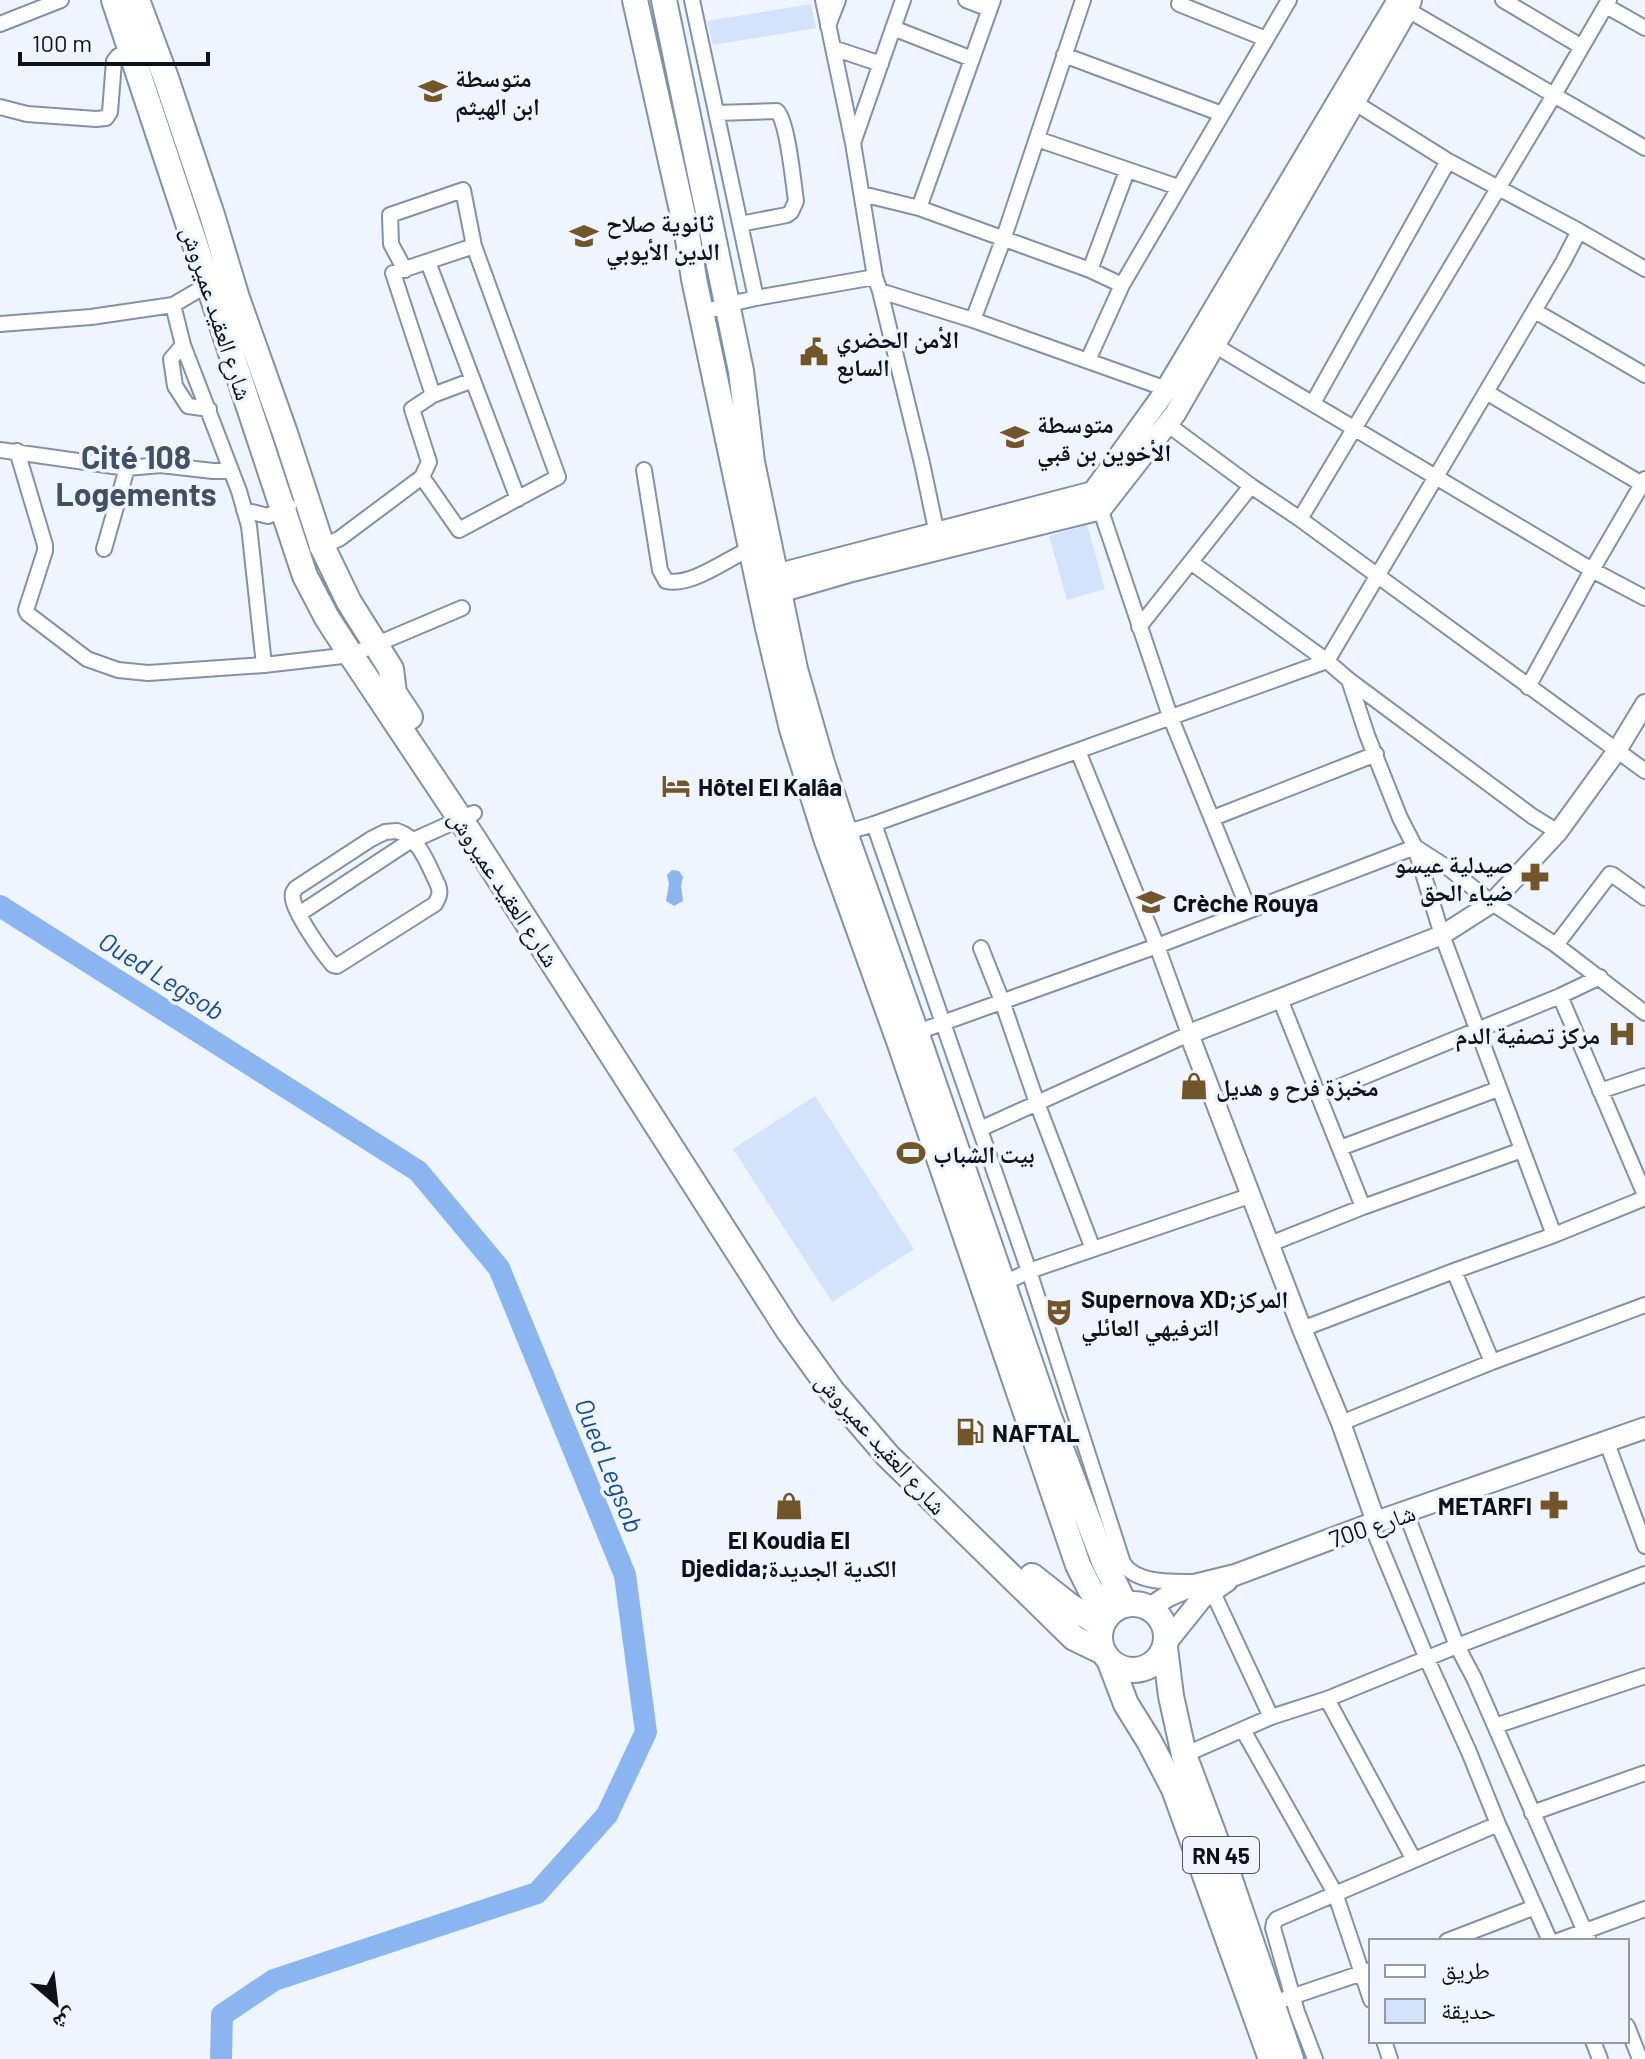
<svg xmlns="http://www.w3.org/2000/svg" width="1645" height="2059" viewBox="0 0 1645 2059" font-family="Barlow,'Noto Naskh Arabic',sans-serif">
<rect width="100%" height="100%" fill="#eff5ff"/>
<path fill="#d3e3fb" d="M 811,4 L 816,28 L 713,45 L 707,21 Z
M 1087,525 L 1105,589 L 1067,600 L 1049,536 Z
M 815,1096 L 914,1249 L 832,1302 L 733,1149 Z"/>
<path fill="#8ab5f0" d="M 672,870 L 679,871 L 683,877 L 681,886 L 683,901 L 674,906 L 666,901 L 669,884 L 667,875 Z"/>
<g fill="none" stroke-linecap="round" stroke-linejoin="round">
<path stroke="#8ab5f0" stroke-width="22" d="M 0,906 L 418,1171 L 499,1268 L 625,1575 L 646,1732 L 607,1815 L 537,1893 L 274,1980 L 222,2015 L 221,2059"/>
<defs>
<path id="minor" d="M 692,0 L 756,298
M 823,0 L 853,143 L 875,277 L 880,291 L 922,463 L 938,539
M 966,0 L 989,9
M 993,0 L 919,208 L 1090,270 L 1122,285
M 1503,0 L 1582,47
M 1179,4 L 1266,39
M 1401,6 L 1645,148
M 1606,6 L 1645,28
M 0,24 L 61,0
M 828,26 L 838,0
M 893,28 L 972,59
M 833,48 L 881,64
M 1064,55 L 1222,114
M 1349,99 L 1448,161 L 1579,231 L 1645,269
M 0,107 L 27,114 L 96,119 L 106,118 L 110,112 L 114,61 L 118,56 L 131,51
M 716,113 L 777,111 C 788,123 793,181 796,201 L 791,212 L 787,215 L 740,224
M 1037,139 L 1178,187
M 853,143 L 903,0
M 862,194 L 919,208
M 428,262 L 518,499
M 405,270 L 391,244 L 390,215 L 463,190 L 474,246 L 558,477 L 459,530 L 422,477 L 429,462 L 412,409 L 433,395 L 473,380
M 1090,270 L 1127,171
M 880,291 L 973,320 L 1175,392
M 173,305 L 183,345 L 239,491 L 249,526 L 264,665
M 701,311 L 728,307 L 734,303 L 756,298 L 875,277
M 1535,311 L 1645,375
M 973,320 L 1003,240 L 1083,0
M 0,324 L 91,317 L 173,305 L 212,282
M 1209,342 L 1592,570 L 1645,598
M 183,345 L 171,359 L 175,386 L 188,406 L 209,409
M 1088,360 L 1122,285 L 1289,0
M 1486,392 L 1642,484
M 433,395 L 393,273 L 474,246
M 1313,403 L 1448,161
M 1167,424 L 1251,486 L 1300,519 L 1645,771
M 0,450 L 127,468 L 161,465 L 213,471 L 231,471
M 17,451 L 45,545 L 45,551 L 26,610 L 28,614 L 87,659 L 118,670 L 148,673 L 264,665 L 351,655 L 462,608
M 644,470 L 660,570 L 666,581 C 694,587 731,555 757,546
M 1098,502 L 1170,716 L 1249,910
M 244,510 L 268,516 L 289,506
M 1300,519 L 1554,95 L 1609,0
M 317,548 L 339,539 L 422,477
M 104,549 L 127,468
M 1192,563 L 1327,661
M 1139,627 L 1251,486
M 1349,680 L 1367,735 L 1400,818 L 1415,847 L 1442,935 L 1554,1235 L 1645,1198
M 1528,687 L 1592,570 L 1645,479
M 1213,818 L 1376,754
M 874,824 L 1029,1271 L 1123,1563 C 1138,1587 1182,1581 1208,1582 L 1271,1717
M 397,831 C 420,838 428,865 438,885 C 441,893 439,897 435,904 L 337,966 L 333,965 C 323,954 295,914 293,899 C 292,893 293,892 296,888 L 371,839 L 385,832 Z
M 1558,832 L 1532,816 L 1349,680 L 1327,661 L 1563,262 L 1579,231
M 838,835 L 874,824 L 1327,661
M 299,914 L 407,843 L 474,813
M 1556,945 L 1610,874 L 1613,875 L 1645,898
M 981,948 L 1002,1001 L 1037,1103 L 1093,1249
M 1600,977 L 1560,996 L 1645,1195
M 1280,999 L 1363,1207
M 912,1034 L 1157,946 L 1415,847 L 1451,870 L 1492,903 L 1556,945 L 1645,1013
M 1600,1091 L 1645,1076
M 1319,1095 L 1560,996
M 980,1129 L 1189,1034 L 1157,946 L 1078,751
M 1340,1148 L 1498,1089
M 1270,1244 L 1363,1207 L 1522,1150
M 1454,1271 L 1492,1362
M 1003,1284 L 1029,1271 L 1252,1195
M 1302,1329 L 1454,1271 L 1554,1235
M 1341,1423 L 1492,1362 L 1645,1305
M 1607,1443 L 1645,1546
M 1406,1513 L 1457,1646 L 1474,1678 L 1589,1941
M 1371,1524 L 1427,1659 L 1469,1752 L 1498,1824 L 1550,1941
M 1327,1699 L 1414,1860
M 1495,1726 L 1645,1676
M 1243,1730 L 1335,1893 L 1371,2000
M 1184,1755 L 1271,1717 L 1327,1699 L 1457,1646 L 1645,1574
M 1532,1813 L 1645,1773
M 1447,1941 L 1535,1907
M 1558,1941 L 1645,1909
M 1285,1999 L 1371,1970
M 1627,2026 L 1640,2059
M 1384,2041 L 1390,2059
M 1593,2041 L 1600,2059
M 1315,2059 L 1297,2012 L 1273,1928 L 1274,1923 L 1277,1919 L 1498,1824"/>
<path id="tertiary" d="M 1376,1522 L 1341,1423 L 1302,1329 L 1189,1034 L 1442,935 L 1492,903 L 1558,832 L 1616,752 L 1645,704"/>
<path id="secondary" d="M 775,575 L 1093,492 L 1162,396 L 1398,0
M 780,592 L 852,571 L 1101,509 L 1175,414 L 1408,9 L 1411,0
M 1150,1608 L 1168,1596 L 1194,1585 L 1235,1575 L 1376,1522 L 1645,1428
M 1166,1643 L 1202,1598 L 1227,1581"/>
<path id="primary" d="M 114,0 L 305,576 L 327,618 L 351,655 L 473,838 L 788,1330 L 832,1391 L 888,1456 L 1074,1638 L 1103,1652
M 137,0 L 166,78 L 212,215 L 237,298 L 285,433 L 322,546 L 349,602 L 391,669 L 394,693 L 410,717
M 635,0 L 687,233 L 694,279 L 768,628 L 792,729 L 826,838 L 899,1041 L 1078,1565 L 1090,1589 L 1108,1614
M 664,0 L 741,371 L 752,462 L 795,669 L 822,763 L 845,833 L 916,1032 L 1049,1417 L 1105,1564 L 1125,1604
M 1032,1576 L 1070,1606 L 1101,1625
M1100 1637a33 33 0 1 1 66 0a33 33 0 1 1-66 0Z
M 1165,1648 L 1171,1696 L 1184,1755 L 1224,1862 L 1291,2059
M 1110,1662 L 1126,1704 L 1149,1741 L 1174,1789 L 1271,2059"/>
</defs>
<use href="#minor" stroke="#8291a7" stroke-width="18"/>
<use href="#tertiary" stroke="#8291a7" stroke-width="22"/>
<use href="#secondary" stroke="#8291a7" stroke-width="24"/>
<use href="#primary" stroke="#8291a7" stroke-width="28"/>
<use href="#minor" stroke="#fff" stroke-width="14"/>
<use href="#tertiary" stroke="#fff" stroke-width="18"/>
<use href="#secondary" stroke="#fff" stroke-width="20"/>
<use href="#primary" stroke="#fff" stroke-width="24"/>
</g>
<defs>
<symbol id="school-bare" viewBox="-9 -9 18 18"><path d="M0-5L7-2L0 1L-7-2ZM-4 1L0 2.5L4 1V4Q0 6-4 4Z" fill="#725528" stroke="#eff5ff" stroke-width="2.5" paint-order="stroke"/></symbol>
<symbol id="civic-bare" viewBox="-9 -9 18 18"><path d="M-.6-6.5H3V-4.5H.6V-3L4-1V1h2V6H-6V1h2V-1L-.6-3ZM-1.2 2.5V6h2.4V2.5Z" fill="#725528" stroke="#eff5ff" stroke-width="2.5" paint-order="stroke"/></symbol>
<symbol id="hotel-bare" viewBox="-9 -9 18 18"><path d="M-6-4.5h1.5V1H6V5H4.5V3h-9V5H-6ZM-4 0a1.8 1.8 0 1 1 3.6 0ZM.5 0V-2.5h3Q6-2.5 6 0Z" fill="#725528" stroke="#eff5ff" stroke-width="2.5" paint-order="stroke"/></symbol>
<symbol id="pharmacy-bare" viewBox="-9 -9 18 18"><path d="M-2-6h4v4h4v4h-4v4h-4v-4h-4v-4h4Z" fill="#725528" stroke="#eff5ff" stroke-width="2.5" paint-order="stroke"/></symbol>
<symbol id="hospital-bare" viewBox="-9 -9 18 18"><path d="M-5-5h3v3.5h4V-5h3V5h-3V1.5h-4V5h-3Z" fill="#725528" stroke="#eff5ff" stroke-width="2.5" paint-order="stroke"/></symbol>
<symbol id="shop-bare" viewBox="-9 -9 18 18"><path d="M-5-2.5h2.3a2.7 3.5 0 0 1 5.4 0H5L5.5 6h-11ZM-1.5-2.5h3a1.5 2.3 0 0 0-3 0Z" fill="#725528" stroke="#eff5ff" stroke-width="2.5" paint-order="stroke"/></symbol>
<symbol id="stadium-bare" viewBox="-9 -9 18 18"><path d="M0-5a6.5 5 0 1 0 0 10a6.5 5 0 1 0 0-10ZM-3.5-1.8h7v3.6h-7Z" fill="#725528" stroke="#eff5ff" stroke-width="2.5" paint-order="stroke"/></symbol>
<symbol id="theatre-bare" viewBox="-9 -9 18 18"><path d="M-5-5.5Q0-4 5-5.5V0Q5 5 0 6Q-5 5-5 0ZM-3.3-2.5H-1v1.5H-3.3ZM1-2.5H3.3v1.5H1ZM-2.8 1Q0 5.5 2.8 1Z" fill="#725528" stroke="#eff5ff" stroke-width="2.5" paint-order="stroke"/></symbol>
<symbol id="fuel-bare" viewBox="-9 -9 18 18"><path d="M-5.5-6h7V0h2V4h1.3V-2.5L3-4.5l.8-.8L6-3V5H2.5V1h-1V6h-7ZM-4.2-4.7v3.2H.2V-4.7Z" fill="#725528" stroke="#eff5ff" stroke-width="2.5" paint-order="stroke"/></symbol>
</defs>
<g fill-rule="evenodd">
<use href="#school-bare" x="413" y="71" width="40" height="40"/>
<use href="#school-bare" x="564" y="216" width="40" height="40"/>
<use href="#civic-bare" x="794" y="332" width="40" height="40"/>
<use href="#school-bare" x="995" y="417" width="40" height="40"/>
<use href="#hotel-bare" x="656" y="766" width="40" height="40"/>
<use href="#pharmacy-bare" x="1515" y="857" width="40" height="40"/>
<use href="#school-bare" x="1131" y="882" width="40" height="40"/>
<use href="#hospital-bare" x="1602" y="1014" width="40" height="40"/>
<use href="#shop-bare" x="1174" y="1066" width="40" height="40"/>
<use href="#stadium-bare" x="891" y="1133" width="40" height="40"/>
<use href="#theatre-bare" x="1039" y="1292" width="40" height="40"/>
<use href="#fuel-bare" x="950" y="1412" width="40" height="40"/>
<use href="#pharmacy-bare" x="1534" y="1485" width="40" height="40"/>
<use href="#shop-bare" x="769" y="1486" width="40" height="40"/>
</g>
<g text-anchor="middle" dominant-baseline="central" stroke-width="7" stroke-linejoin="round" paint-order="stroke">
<rect fill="#eff5ff" stroke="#50565f" stroke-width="2" x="1183" y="1837" width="76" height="36" rx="6"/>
<g font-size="22" font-weight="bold" fill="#0c121a">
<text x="1221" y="1855">RN 45</text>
</g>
<g font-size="24" font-weight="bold" fill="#0c121a" stroke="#eff5ff" text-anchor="start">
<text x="455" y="77">متوسطة<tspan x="455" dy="28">ابن الهيثم</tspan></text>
<text x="606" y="222">ثانوية صلاح<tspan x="606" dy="28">الدين الأيوبي</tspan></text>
<text x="836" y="338">الأمن الحضري<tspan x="836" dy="28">السابع</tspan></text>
<text x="1037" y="423">متوسطة<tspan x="1037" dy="28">الأخوين بن قبي</tspan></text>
<text x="698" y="786">Hôtel El Kalâa</text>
<text x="1513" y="863" text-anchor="end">صيدلية عيسو<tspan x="1513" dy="28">ضياء الحق</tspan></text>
<text x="1173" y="902">Crèche Rouya</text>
<text x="1600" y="1034" text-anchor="end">مركز تصفية الدم</text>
<text x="1216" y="1086">مخبزة فرح و هديل</text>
<text x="933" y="1153">بيت الشباب</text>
<text x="1081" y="1298">Supernova XD;المركز<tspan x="1081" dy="28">الترفيهي العائلي</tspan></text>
<text x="992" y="1432">NAFTAL</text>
<text x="1532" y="1505" text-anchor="end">METARFI</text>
<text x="789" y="1539" text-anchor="middle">El Koudia El<tspan x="789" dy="28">Djedida;الكدية الجديدة</tspan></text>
</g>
<g font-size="24" fill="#0c121a" stroke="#eff5ff">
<text transform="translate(218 313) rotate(72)">شارع العقيد عميروش</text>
<text transform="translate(505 888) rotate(57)">شارع العقيد عميروش</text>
<text transform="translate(882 1443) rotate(48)">شارع العقيد عميروش</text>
<text transform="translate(1372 1525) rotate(-19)">شارع 700</text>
</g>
<g font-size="26" font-style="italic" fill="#164d92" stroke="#eff5ff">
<text transform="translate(162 975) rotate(32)">Oued Legsob</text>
<text transform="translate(610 1465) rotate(68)">Oued Legsob</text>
</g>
<g font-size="32" font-weight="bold" fill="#425063" stroke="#eff5ff">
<text x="136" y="456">Cité 108<tspan x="136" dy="37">Logements</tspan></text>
</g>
</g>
<rect x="1369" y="1939" width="260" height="104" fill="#eff5ff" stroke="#949aa3" stroke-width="2"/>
<rect x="1385" y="1965" width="40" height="12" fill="#ffffff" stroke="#949aa3" stroke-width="2"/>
<text x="1441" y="1979" font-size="24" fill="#0c121a">طريق</text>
<rect x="1385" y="1999" width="40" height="24" fill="#d3e3fb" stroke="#949aa3" stroke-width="2"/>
<text x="1441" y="2019" font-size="24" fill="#0c121a">حديقة</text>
<g transform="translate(56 2003) rotate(152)" stroke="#eff5ff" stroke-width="6" paint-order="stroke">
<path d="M0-6L14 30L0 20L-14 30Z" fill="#0c121a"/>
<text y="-12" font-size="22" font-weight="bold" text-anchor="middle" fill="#0c121a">ش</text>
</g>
<path d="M20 52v12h188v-12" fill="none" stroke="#0c121a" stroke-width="4"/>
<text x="32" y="52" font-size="24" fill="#0c121a" stroke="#eff5ff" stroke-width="6" paint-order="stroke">100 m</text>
</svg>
